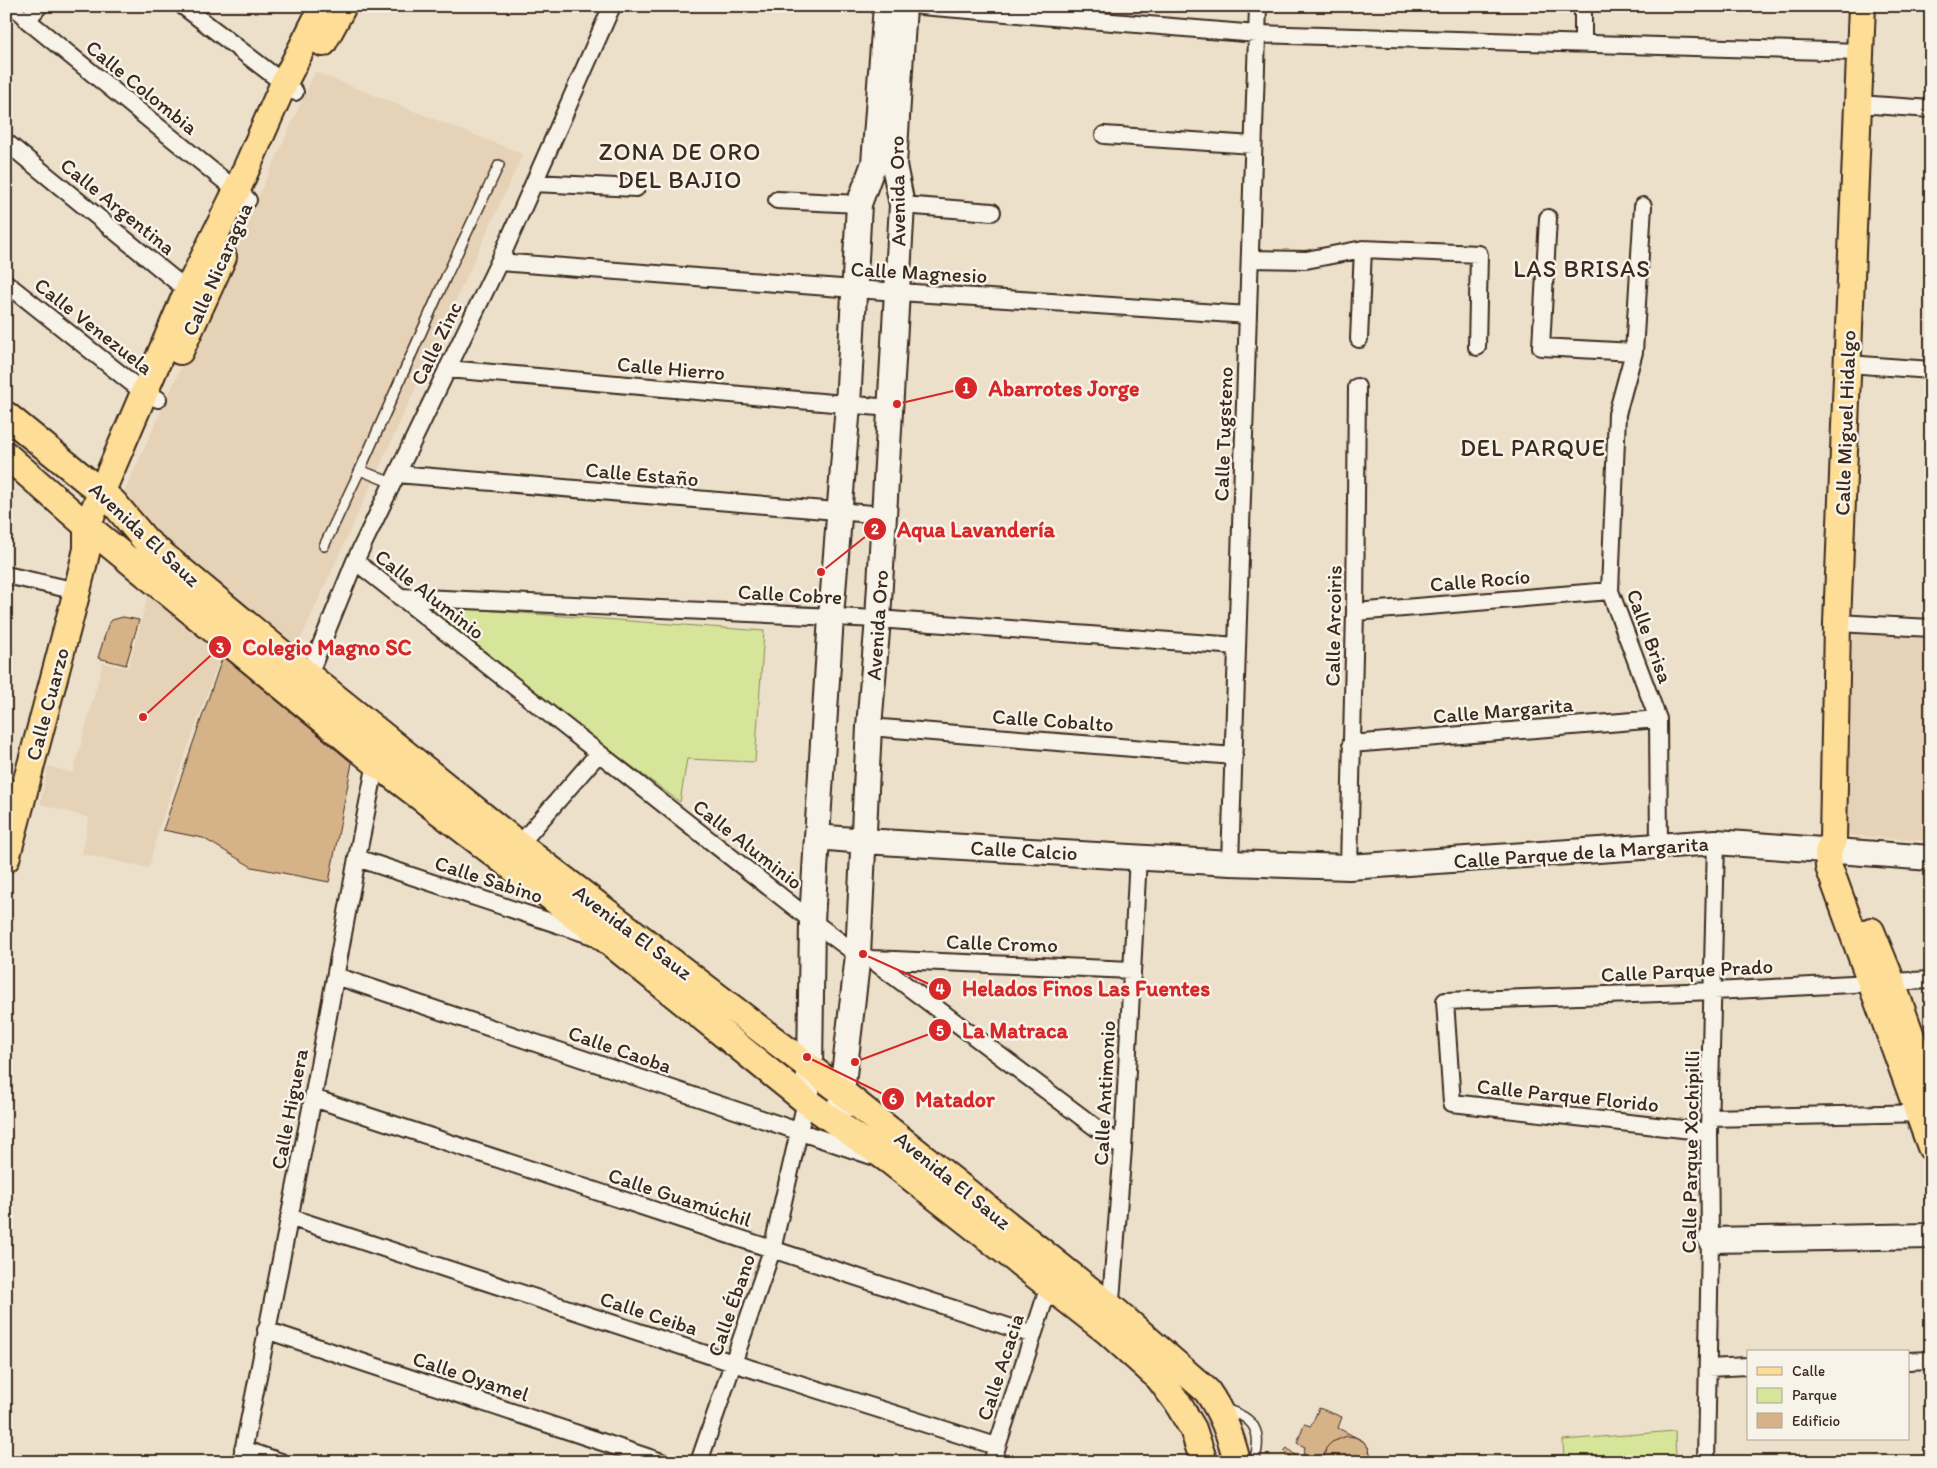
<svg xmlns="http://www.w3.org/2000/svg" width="1937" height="1468" viewBox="0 0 1937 1468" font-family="Itim,sans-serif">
<rect width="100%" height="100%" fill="#ede0cb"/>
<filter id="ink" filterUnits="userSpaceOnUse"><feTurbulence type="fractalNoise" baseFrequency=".02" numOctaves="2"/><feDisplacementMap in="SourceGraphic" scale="10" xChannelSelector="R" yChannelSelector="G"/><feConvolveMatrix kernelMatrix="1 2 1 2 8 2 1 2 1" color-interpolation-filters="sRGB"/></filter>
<g filter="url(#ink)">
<path fill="#e6d2b7" d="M 315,72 L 523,154 L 295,651 L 157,543 L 123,495 Z
M 148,596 L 221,655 L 159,828 L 149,868 L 82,854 L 89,818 L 40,804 L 48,766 L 73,773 L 103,663 L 128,668 Z
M 1853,633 L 1931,638 L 1931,841 L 1846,835 Z"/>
<path fill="#d6e599" stroke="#88885c" d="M 414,605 L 764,631 L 755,762 L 687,759 L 680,802 Z
M 1675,1431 L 1676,1462 L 1564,1462 L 1563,1440 Z"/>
<path fill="#d6b288" stroke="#3b2a1e" d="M 123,617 L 139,620 L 126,665 L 98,658 L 108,625 L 112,620 Z
M 223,656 L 352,763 L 329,882 L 252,867 L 203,838 L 163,830 Z
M 1319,1408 L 1342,1417 L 1338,1428 L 1363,1441 L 1368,1447 L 1373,1462 L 1318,1462 L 1303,1455 L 1305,1447 L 1297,1443 L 1304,1424 L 1311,1426 Z
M 1347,1436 L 1355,1437 L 1363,1441 L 1368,1447 L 1373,1462 L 1323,1462 L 1326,1448 L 1332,1442 Z
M 1287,1448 L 1303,1462 L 1296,1462 L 1284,1451 Z
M 1564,1455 L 1564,1462 L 1377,1462 L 1377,1461 Z"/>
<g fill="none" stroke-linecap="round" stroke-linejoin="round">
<defs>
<path id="service" d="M 392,483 L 360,470 L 446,277 L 499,165
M 324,546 L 360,470
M 1224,1409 C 1255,1417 1263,1432 1254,1462"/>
<path id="pedestrian" d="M 10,6 L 27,20"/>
<path id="minor" d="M 39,6 L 27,20 L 248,200
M 183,6 L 295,92
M 921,6 L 1257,34 L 1860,52
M 1583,6 L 1583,43
M 1858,104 L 1931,109
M 1104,135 L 1253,145
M 6,142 L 193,295
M 534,183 L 636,188
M 777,200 L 859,204
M 902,205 L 992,212
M 1643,206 L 1634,352 L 1617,414 L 1610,591 L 1658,719 L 1659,846
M 1548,218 L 1541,347 L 1634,352
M 1250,259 L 1306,260 L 1363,249 L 1479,254 L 1477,347
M 499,262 L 854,289 L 1248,315
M 6,283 L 143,392 L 158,399
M 1359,339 L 1363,249
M 1848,364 L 1931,370
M 447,369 L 890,408
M 397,474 L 884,515
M 355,561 L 812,921 L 858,955 L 871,959 L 1123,1148
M 6,575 L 77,591
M 400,597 L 878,619 L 1237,646
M 1355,612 L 1610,591
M 1837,623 L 1931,628
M 306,682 L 355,561 L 499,262 L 612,6
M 869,727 L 1234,756
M 1351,744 L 1658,719
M 519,845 L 598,754
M 357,858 L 590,935
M 1230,863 L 1258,6
M 1349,867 L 1355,612 L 1357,387
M 871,959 L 1132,970
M 336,976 L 872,1156
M 313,1098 L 1033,1335
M 1710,1118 L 1926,1113
M 1709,1132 L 1452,1103 L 1445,1001 L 1714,991 L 1931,980
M 289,1217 L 733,1363 L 996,1446
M 1110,1313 L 1123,1148 L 1138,856
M 266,1330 L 662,1462
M 1908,1361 L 1931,1360
M 1708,1368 L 1748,1366
M 243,1449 L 281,1462
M 241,1462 L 313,1098 L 357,858 L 376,763
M 699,1462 L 772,1250 L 806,1101
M 992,1462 L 1049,1286
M 1706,1462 L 1710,1240 L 1709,1132 L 1716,842"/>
<path id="secondary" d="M 817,837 L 864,841 L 1230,863 L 1349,867 L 1716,842 L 1931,858
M 806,1101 L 810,1068 L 812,921 L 817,837 L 831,617 L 848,405 L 859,204 L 874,163 L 886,6
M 837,1123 L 842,1092 L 858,955 L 869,727 L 878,619 L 902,205 L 894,165 L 904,6
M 1710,1240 L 1931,1236"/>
<path id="primary" d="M 1862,6 L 1837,623 L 1833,840 L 1828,852 L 1829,867 L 1931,1147
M 323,43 L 343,6
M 180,351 L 223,257
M 6,415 L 113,502 L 146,541 L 309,676 L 519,845 L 842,1092 L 1111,1307 L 1207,1391 C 1222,1412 1231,1436 1237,1462
M 6,455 L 87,526 L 376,763 L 608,941 L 806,1101 L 890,1161 L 1108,1332 L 1159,1378 L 1177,1402 L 1193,1429 L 1204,1462
M 6,859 L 77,591 L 87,549 L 87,526 L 188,290 L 236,192 L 284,83 L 323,6
M 1871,931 L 1891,980 L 1931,1092"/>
</defs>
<use href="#service" stroke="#3b2a1e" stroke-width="12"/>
<use href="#pedestrian" stroke="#3b2a1e" stroke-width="16"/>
<use href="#minor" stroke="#3b2a1e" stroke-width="20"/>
<use href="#secondary" stroke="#3b2a1e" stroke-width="28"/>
<use href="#primary" stroke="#3b2a1e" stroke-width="30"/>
<use href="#service" stroke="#f7f3e8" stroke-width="9"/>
<use href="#pedestrian" stroke="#f7f3e8" stroke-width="12"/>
<use href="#minor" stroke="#f7f3e8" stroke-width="16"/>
<use href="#secondary" stroke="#f7f3e8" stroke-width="24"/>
<use href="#primary" stroke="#fedd96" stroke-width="26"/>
</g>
</g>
<g text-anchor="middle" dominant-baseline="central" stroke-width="5" stroke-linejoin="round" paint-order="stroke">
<g font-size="21" fill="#3b2a1e" stroke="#f7f3e8">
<text transform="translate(142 87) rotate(39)">Calle Colombia</text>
<text transform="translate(897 191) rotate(-91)">Avenida Oro</text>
<text transform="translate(118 206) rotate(39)">Calle Argentina</text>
<text transform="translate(217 269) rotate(-66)">Calle Nicaragua</text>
<text transform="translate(919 272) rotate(3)">Calle Magnesio</text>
<text transform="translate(94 326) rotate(38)">Calle Venezuela</text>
<text transform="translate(436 343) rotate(-64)">Calle Zinc</text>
<text transform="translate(671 368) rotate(5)">Calle Hierro</text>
<text transform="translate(1845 423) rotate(-88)">Calle Miguel Hidalgo</text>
<text transform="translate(1223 434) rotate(-88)">Calle Tugsteno</text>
<text transform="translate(642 474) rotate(5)">Calle Estaño</text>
<text transform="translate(145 534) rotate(43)">Avenida El Sauz</text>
<text transform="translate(1480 580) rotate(-5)">Calle Rocío</text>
<text transform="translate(430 594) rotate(38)">Calle Aluminio</text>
<text transform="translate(790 594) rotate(3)">Calle Cobre</text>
<text transform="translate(877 625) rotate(-86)">Avenida Oro</text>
<text transform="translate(1333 626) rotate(-89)">Calle Arcoiris</text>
<text transform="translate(1650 636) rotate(70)">Calle Brisa</text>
<text transform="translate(47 704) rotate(-75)">Calle Cuarzo</text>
<text transform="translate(1503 710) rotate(-5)">Calle Margarita</text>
<text transform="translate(1053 720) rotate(4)">Calle Cobalto</text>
<text transform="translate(748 844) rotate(38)">Calle Aluminio</text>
<text transform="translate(1024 850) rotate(3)">Calle Calcio</text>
<text transform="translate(1581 852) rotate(-4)">Calle Parque de la Margarita</text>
<text transform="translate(489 879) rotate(18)">Calle Sabino</text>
<text transform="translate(633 932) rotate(37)">Avenida El Sauz</text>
<text transform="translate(1002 943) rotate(2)">Calle Cromo</text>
<text transform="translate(1687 970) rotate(-3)">Calle Parque Prado</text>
<text transform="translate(620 1049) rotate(19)">Calle Caoba</text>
<text transform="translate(1104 1093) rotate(-87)">Calle Antimonio</text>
<text transform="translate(1568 1095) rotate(6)">Calle Parque Florido</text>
<text transform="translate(289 1109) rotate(-79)">Calle Higuera</text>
<text transform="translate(1690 1152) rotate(-89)">Calle Parque Xochipilli</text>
<text transform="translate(953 1180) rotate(39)">Avenida El Sauz</text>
<text transform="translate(680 1197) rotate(18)">Calle Guamúchil</text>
<text transform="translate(731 1305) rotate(-71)">Calle Ébano</text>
<text transform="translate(649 1313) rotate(18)">Calle Ceiba</text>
<text transform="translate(1000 1367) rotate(-72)">Calle Acacia</text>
<text transform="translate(471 1376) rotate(18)">Calle Oyamel</text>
</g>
<g font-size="24" letter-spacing="1" fill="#3b2a1e" stroke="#f7f3e8">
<text x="680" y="151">ZONA DE ORO<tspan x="680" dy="28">DEL BAJIO</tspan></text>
<text x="1582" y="268">LAS BRISAS</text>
<text x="1533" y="447">DEL PARQUE</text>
</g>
</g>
<path fill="none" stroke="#d62828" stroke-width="2" d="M897 404L966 388M821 572L875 529M143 717L220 647M863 954L940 989M855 1062L940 1030M807 1057L893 1099"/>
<g fill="#d62828" stroke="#f7f3e8" stroke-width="2">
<circle cx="897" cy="404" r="5"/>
<circle cx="821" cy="572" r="5"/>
<circle cx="143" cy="717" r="5"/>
<circle cx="863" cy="954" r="5"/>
<circle cx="855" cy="1062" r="5"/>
<circle cx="807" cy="1057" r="5"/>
<circle cx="966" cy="388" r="12"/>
<circle cx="875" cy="529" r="12"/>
<circle cx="220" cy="647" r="12"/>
<circle cx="940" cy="989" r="12"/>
<circle cx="940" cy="1030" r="12"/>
<circle cx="893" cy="1099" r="12"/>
</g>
<g font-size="15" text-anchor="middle" font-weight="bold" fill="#fff">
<text x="966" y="393">1</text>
<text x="875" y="534">2</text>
<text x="220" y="653">3</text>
<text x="940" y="994">4</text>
<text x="940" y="1036">5</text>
<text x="893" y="1104">6</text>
</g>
<g font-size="22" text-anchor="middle" font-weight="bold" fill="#d62828" stroke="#f7f3e8" stroke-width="5" stroke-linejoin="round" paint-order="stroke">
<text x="1064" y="396">Abarrotes Jorge</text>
<text x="976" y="537">Aqua Lavandería</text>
<text x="327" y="655">Colegio Magno SC</text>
<text x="1086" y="996">Helados Finos Las Fuentes</text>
<text x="1015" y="1038">La Matraca</text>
<text x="955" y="1107">Matador</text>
</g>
<rect width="1937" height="1468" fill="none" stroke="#f7f3e8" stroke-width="25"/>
<rect x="12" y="12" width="1912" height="1443" fill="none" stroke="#3b2a1e" stroke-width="2" filter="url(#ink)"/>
<rect x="1747" y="1350" width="162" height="90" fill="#f7f3e8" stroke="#aca397"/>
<rect x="1757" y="1367" width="25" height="8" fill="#fedd96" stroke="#aca397"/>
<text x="1792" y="1376" font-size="15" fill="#3b2a1e">Calle</text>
<rect x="1757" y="1388" width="25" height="15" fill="#d6e599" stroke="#aca397"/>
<text x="1792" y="1400" font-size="15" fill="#3b2a1e">Parque</text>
<rect x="1757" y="1413" width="25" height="15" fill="#d6b288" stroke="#aca397"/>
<text x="1792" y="1426" font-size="15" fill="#3b2a1e">Edificio</text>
</svg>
